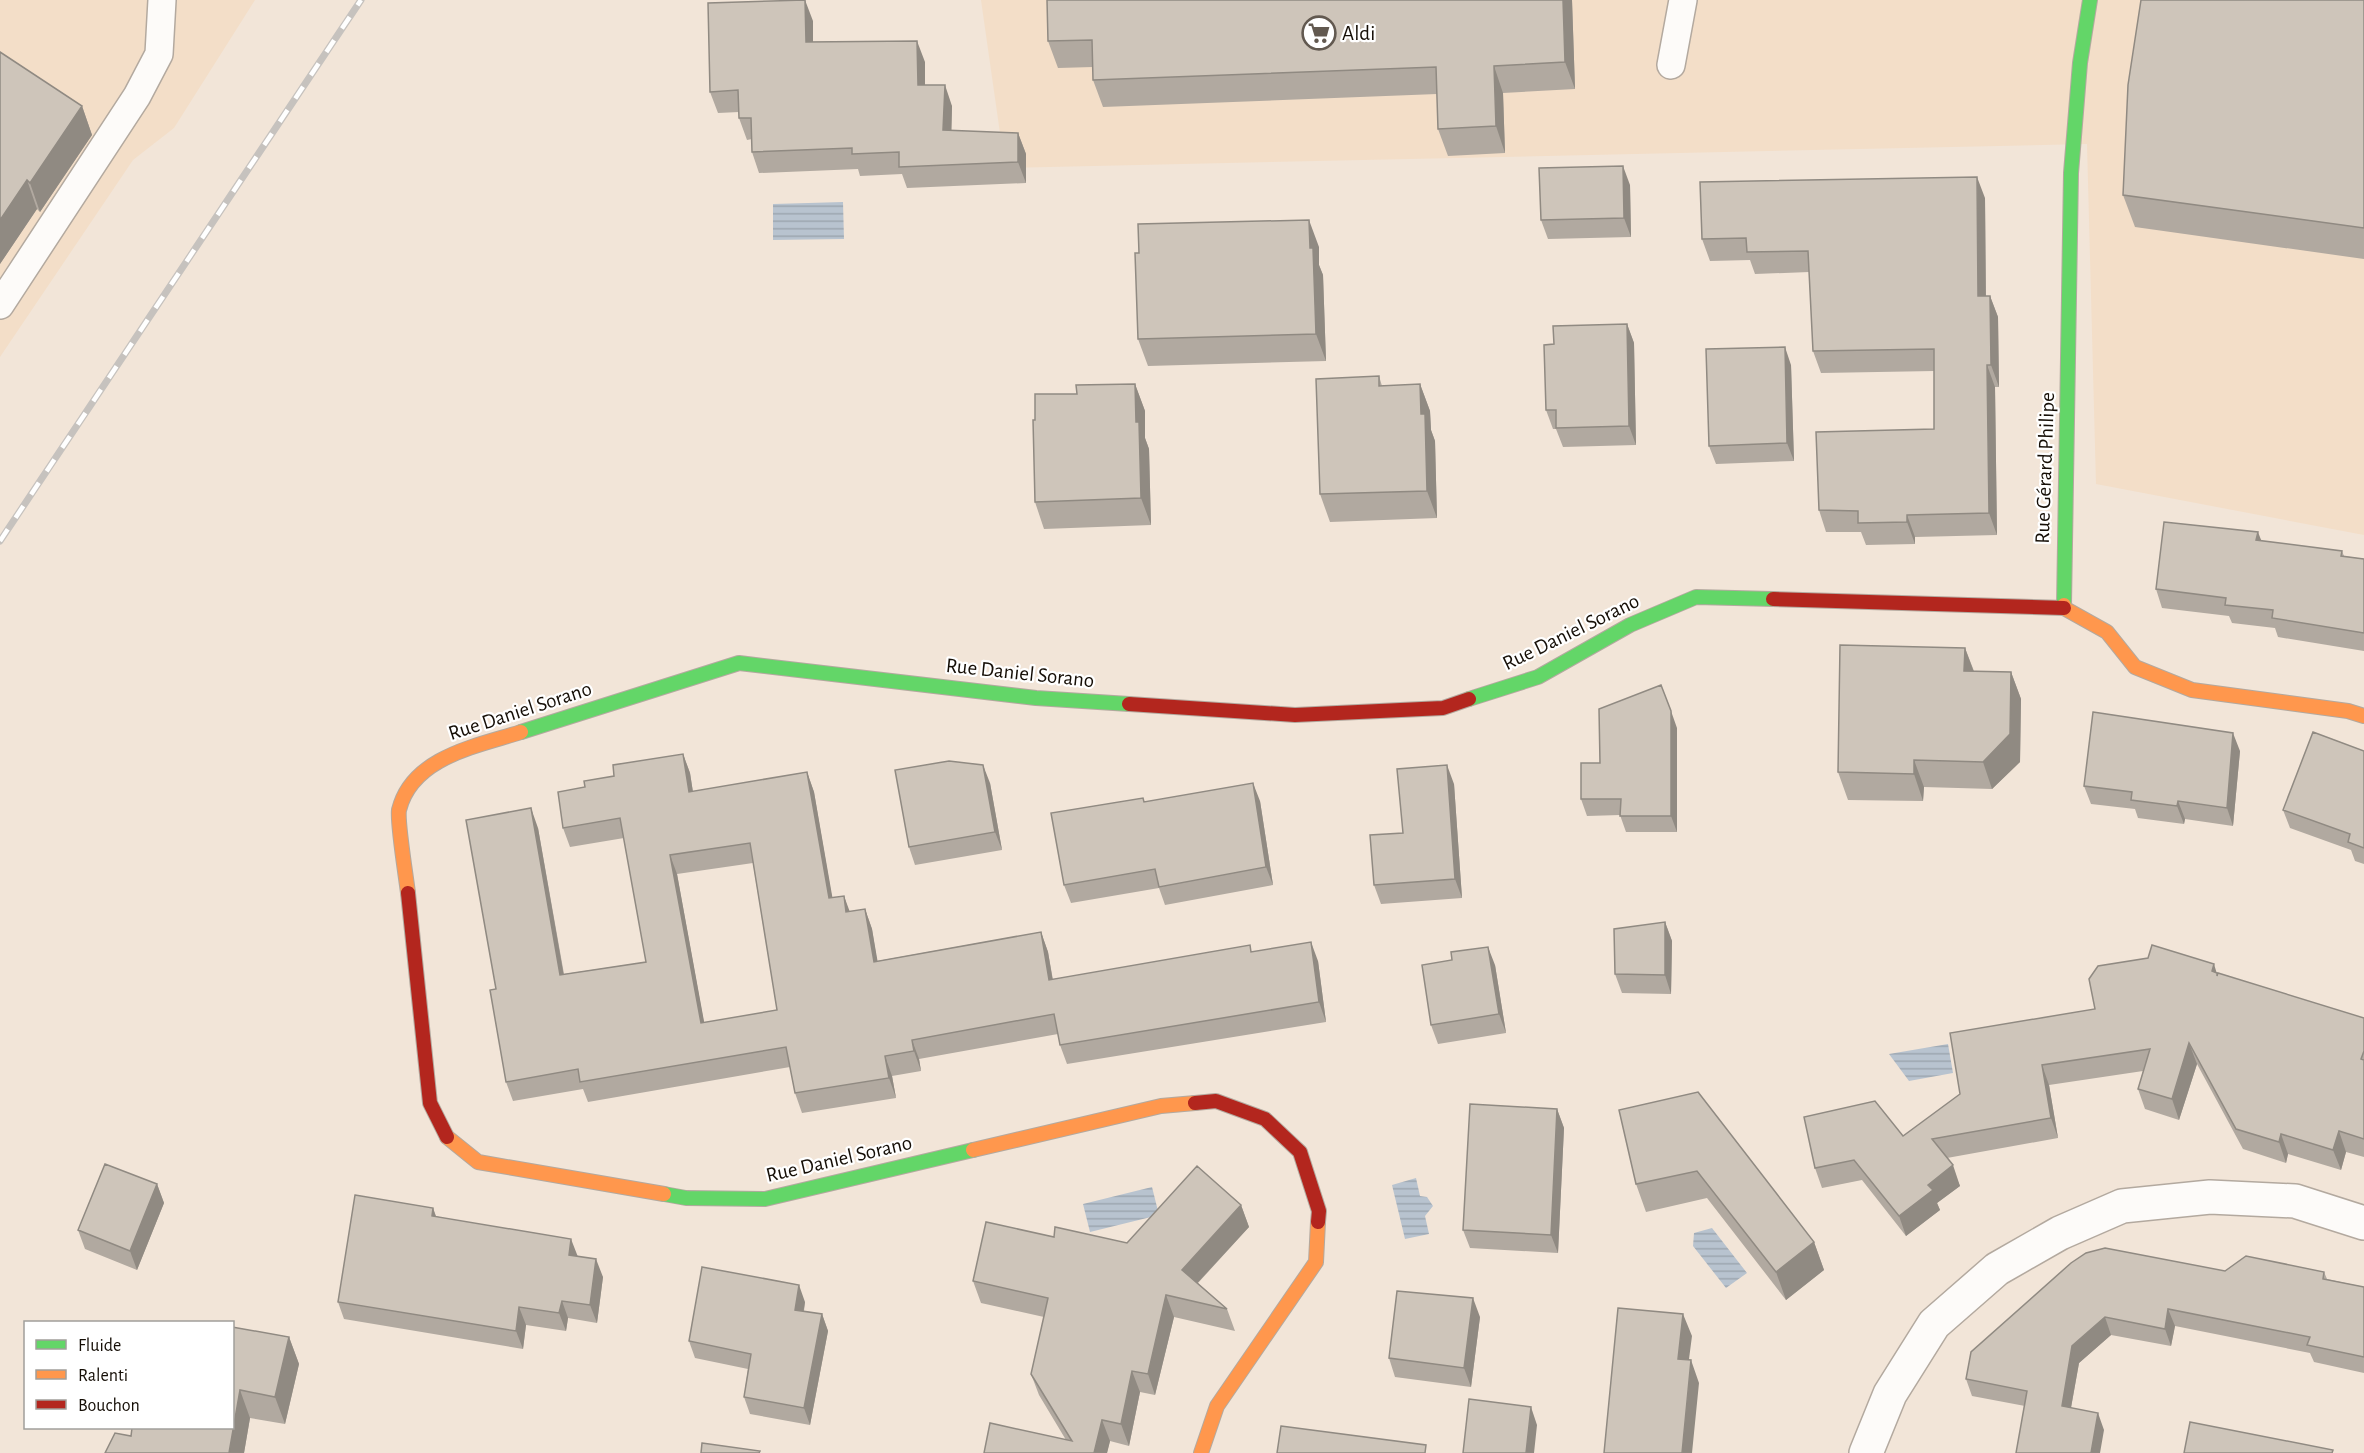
<svg xmlns="http://www.w3.org/2000/svg" width="2364" height="1453" viewBox="0 0 2364 1453" font-family="'Alegreya Sans',sans-serif">
<defs>
<pattern id="water-rules" width="6" height="5" patternUnits="userSpaceOnUse" patternTransform="scale(1.5)"><rect width="6" height="5" fill="#b8c3cf"/><path d="M0 2.5h6" fill="none" stroke="#9da6b0"/></pattern>
</defs>
<rect width="100%" height="100%" fill="#f2e5d8"/>
<path fill="#f3dec8" d="M 0,0 L 255,0 L 174,128 L 133,160 L 0,357 Z
M 981,0 L 2364,0 L 2364,535 L 2096,484 L 2087,144 L 1005,168 Z"/>
<path fill="url(#water-rules)" d="M 843,202 L 844,239 L 773,240 L 773,204 Z
M 1948,1044 L 1953,1073 L 1909,1081 L 1889,1054 Z
M 1416,1178 L 1420,1196 L 1427,1197 L 1433,1206 L 1425,1216 L 1429,1234 L 1405,1239 L 1392,1185 Z
M 1152,1187 L 1159,1215 L 1090,1232 L 1083,1204 Z
M 1712,1228 L 1747,1273 L 1726,1288 L 1693,1246 L 1694,1233 Z"/>
<g fill="none" stroke-linecap="round" stroke-linejoin="round">
<defs>
<path id="lane" d="M 1671,65 L 1683,0
M 0,305 L 137,96 L 159,54 L 162,0"/>
<path id="street" d="M 1866,1453 L 1890,1394 L 1934,1324 L 1997,1269 L 2060,1233 L 2122,1206 L 2210,1197 L 2295,1201 L 2364,1223"/>
<path id="fast" d="M 2064,605 L 2071,173 L 2080,63 L 2090,0
M 1469,699 L 1538,677 L 1630,625 L 1696,597 L 1773,599
M 521,732 L 739,663 L 1036,698 L 1129,704
M 664,1194 L 686,1198 L 765,1199 L 973,1150"/>
<path id="slow" d="M 2064,605 L 2064,608 L 2107,632 L 2135,667 L 2192,690 L 2348,711 L 2364,716
M 408,893 C 406,876 397,822 399,810 C 412,757 477,746 521,732
M 447,1137 L 478,1162 L 664,1194
M 973,1150 L 1161,1106 L 1195,1103
M 1201,1453 L 1217,1406 L 1316,1262 L 1318,1222"/>
<path id="jam" d="M 1773,599 L 2064,608
M 1129,704 L 1295,715 L 1443,708 L 1469,699
M 408,893 L 430,1103 L 447,1137
M 1195,1103 L 1216,1101 L 1265,1119 L 1300,1152 L 1319,1211 L 1318,1222"/>
</defs>
<use href="#lane" stroke="#b3a99f" stroke-width="30"/>
<use href="#street" stroke="#b3a99f" stroke-width="36"/>
<use href="#fast" stroke="#b3a99f" stroke-width="16"/>
<use href="#slow" stroke="#b3a99f" stroke-width="16"/>
<use href="#jam" stroke="#b3a99f" stroke-width="16"/>
<use href="#lane" stroke="#fdfbf9" stroke-width="27"/>
<use href="#street" stroke="#fdfbf9" stroke-width="33"/>
<use href="#fast" stroke="#63d668" stroke-width="14"/>
<use href="#slow" stroke="#ff974d" stroke-width="14"/>
<use href="#jam" stroke="#b3261e" stroke-width="14"/>
<defs>
<path id="rail" d="M 0,541 L 361,0"/>
</defs>
<use href="#rail" stroke="#c6c2be" stroke-width="7"/>
<use href="#rail" stroke="#fff" stroke-width="4.5" stroke-dasharray="14" stroke-linecap="butt"/>
</g>
<path fill="#b1a9a0" fill-rule="evenodd" d="M 1572,0 L 1575,89 L 1503,93 L 1505,153 L 1448,156 L 1438,129 L 1437,94 L 1103,107 L 1093,80 L 1093,67 L 1058,68 L 1048,41 Z
M 2364,0 L 2364,259 L 2135,227 L 2123,195 Z
M 813,21 L 813,42 L 925,62 L 925,85 L 952,106 L 951,131 L 1018,133 L 1026,154 L 1026,183 L 907,188 L 902,174 L 860,176 L 858,169 L 759,173 L 752,152 L 752,139 L 747,140 L 739,118 L 739,112 L 718,113 L 710,92 Z
M 0,52 L 82,106 L 92,135 L 40,212 L 37,209 L 0,264 Z
M 1630,185 L 1631,237 L 1548,239 L 1541,220 Z
M 1985,198 L 1986,296 L 1990,296 L 1998,317 L 1999,387 L 1995,387 L 1997,535 L 1915,537 L 1915,544 L 1866,545 L 1861,532 L 1826,532 L 1819,510 L 1934,429 L 1934,371 L 1821,373 L 1813,351 L 1809,272 L 1755,274 L 1750,260 L 1710,261 L 1702,239 Z
M 1319,247 L 1319,265 L 1323,275 L 1326,361 L 1148,366 L 1138,339 Z
M 1627,324 L 1634,343 L 1636,445 L 1563,447 L 1556,429 L 1553,429 L 1546,410 L 1554,344 Z
M 1791,365 L 1794,461 L 1716,464 L 1709,446 Z
M 1379,376 L 1382,386 L 1420,384 L 1430,411 L 1431,430 L 1435,441 L 1437,518 L 1330,522 L 1320,494 Z
M 1135,384 L 1145,411 L 1145,438 L 1149,449 L 1151,525 L 1044,529 L 1035,502 L 1035,420 L 1077,394 Z
M 2261,541 L 2342,551 L 2344,556 L 2364,559 L 2364,651 L 2278,637 L 2275,628 L 2232,623 L 2229,616 L 2162,608 L 2156,589 Z
M 1965,648 L 1974,671 L 2011,672 L 2021,699 L 2020,762 L 1992,789 L 1924,787 L 1923,801 L 1848,800 L 1838,772 Z
M 1677,728 L 1677,832 L 1626,832 L 1620,815 L 1587,816 L 1581,799 L 1600,763 Z
M 2240,751 L 2233,826 L 2185,819 L 2184,824 L 2138,818 L 2135,809 L 2091,804 L 2084,786 Z
M 2364,751 L 2364,864 L 2355,861 L 2351,850 L 2290,828 L 2283,810 Z
M 683,754 L 690,773 L 693,792 L 807,772 L 814,792 L 832,898 L 844,896 L 849,912 L 865,909 L 872,929 L 877,961 L 1041,932 L 1048,952 L 1053,980 L 1253,952 L 1318,961 L 1326,1022 L 1067,1064 L 1060,1045 L 1058,1034 L 919,1059 L 921,1071 L 892,1076 L 896,1098 L 802,1113 L 795,1093 L 790,1067 L 588,1102 L 583,1089 L 513,1101 L 506,1082 L 496,989 L 538,828 L 564,974 L 646,962 L 624,838 L 570,847 L 563,828 L 585,787 L 614,776 ZM 753,863 L 777,1010 L 704,1023 L 677,874 Z
M 990,783 L 1002,850 L 915,865 L 909,847 Z
M 1454,784 L 1462,898 L 1381,904 L 1374,885 L 1403,833 Z
M 1143,798 L 1144,802 L 1260,801 L 1273,885 L 1165,905 L 1159,888 L 1071,903 L 1064,885 Z
M 1665,922 L 1672,941 L 1671,994 L 1622,993 L 1615,974 Z
M 1495,965 L 1506,1033 L 1438,1044 L 1431,1025 Z
M 2217,972 L 2218,974 L 2364,1018 L 2364,1157 L 2346,1152 L 2341,1170 L 2288,1154 L 2286,1163 L 2243,1149 L 2197,1064 L 2179,1120 L 2145,1109 L 2138,1089 L 2143,1071 L 2049,1085 L 2058,1138 L 1947,1158 L 1960,1186 L 1937,1203 L 1940,1210 L 1906,1236 L 1862,1180 L 1822,1188 L 1815,1168 L 1903,1136 L 2095,1009 Z
M 1557,1109 L 1564,1128 L 1558,1253 L 1470,1248 L 1463,1230 Z
M 1619,1110 L 1814,1242 L 1824,1270 L 1786,1300 L 1707,1198 L 1646,1212 L 1636,1184 Z
M 157,1184 L 164,1203 L 137,1270 L 85,1249 L 78,1230 Z
M 1241,1205 L 1249,1227 L 1198,1283 L 1227,1309 L 1235,1331 L 1174,1317 L 1155,1395 L 1140,1392 L 1129,1446 L 1110,1441 L 1107,1453 L 1066,1440 L 1039,1395 L 1031,1374 L 1044,1317 L 981,1303 L 973,1281 L 1054,1237 L 1127,1243 Z
M 433,1208 L 436,1216 L 578,1257 L 603,1277 L 597,1323 L 568,1318 L 566,1331 L 526,1325 L 523,1349 L 344,1319 L 338,1302 Z
M 2225,1271 L 2324,1272 L 2327,1279 L 2364,1287 L 2364,1373 L 2314,1362 L 2310,1353 L 2175,1326 L 2171,1346 L 2111,1335 L 2079,1363 L 2071,1408 L 2104,1430 L 2025,1406 L 1972,1396 L 1966,1379 L 1971,1352 Z
M 805,1302 L 804,1311 L 822,1314 L 828,1331 L 810,1425 L 750,1414 L 744,1397 L 748,1369 L 695,1358 L 689,1341 Z
M 1480,1317 L 1471,1387 L 1395,1377 L 1389,1358 Z
M 232,1327 L 289,1337 L 299,1364 L 285,1424 L 250,1418 L 244,1453 L 105,1453 L 115,1433 L 131,1436 L 132,1428 L 232,1428 Z"/>
<path fill="#908a82" d="M 805,0 L 813,21 L 813,63 L 806,42 Z
M 1563,0 L 1572,0 L 1575,89 L 1565,62 Z
M 917,41 L 925,62 L 925,106 L 918,85 Z
M 1494,66 L 1503,93 L 1505,153 L 1496,126 Z
M 945,85 L 952,106 L 951,152 L 943,130 Z
M 82,106 L 92,135 L 40,212 L 30,183 Z
M 1018,133 L 1026,154 L 1026,183 L 1018,162 Z
M 1623,166 L 1630,185 L 1631,237 L 1624,218 Z
M 1977,177 L 1985,198 L 1986,318 L 1978,296 Z
M 27,180 L 37,209 L 0,264 L 0,220 Z
M 1309,220 L 1319,247 L 1319,265 L 1323,275 L 1326,361 L 1316,334 L 1310,248 Z
M 1990,296 L 1998,317 L 1999,387 L 1991,365 Z
M 1627,324 L 1634,343 L 1636,445 L 1629,426 Z
M 1785,347 L 1791,365 L 1794,461 L 1787,443 Z
M 1987,365 L 1995,387 L 1997,535 L 1989,513 Z
M 1135,384 L 1145,411 L 1145,438 L 1149,449 L 1151,525 L 1141,498 L 1136,422 Z
M 1420,384 L 1430,411 L 1431,430 L 1435,441 L 1437,518 L 1427,491 L 1421,414 Z
M 1907,515 L 1915,537 L 1915,544 L 1907,522 Z
M 2258,532 L 2265,550 L 2256,540 Z
M 1965,648 L 1975,675 L 1964,671 Z
M 2011,672 L 2021,699 L 2020,762 L 1992,789 L 1983,762 Z
M 1671,711 L 1677,728 L 1677,832 L 1671,816 Z
M 2233,733 L 2240,751 L 2233,826 L 2227,808 Z
M 683,754 L 690,773 L 696,812 L 689,792 Z
M 1914,760 L 1924,787 L 1923,801 L 1914,774 Z
M 983,765 L 990,783 L 1002,850 L 995,832 Z
M 1447,765 L 1454,784 L 1462,898 L 1455,879 Z
M 807,772 L 814,792 L 836,918 L 829,898 Z
M 1253,783 L 1260,801 L 1273,885 L 1266,867 Z
M 2178,801 L 2185,819 L 2184,824 L 2177,806 Z
M 531,808 L 538,828 L 567,994 L 560,975 Z
M 670,855 L 677,874 L 708,1043 L 701,1023 Z
M 844,896 L 851,915 L 846,912 Z
M 865,909 L 872,929 L 881,981 L 874,962 Z
M 1665,922 L 1672,941 L 1671,994 L 1665,975 Z
M 1041,932 L 1048,952 L 1056,1000 L 1049,980 Z
M 1311,942 L 1318,961 L 1326,1022 L 1319,1002 Z
M 1488,947 L 1495,965 L 1506,1033 L 1499,1014 Z
M 2214,964 L 2217,974 L 2212,971 Z
M 912,1040 L 919,1059 L 921,1071 L 914,1051 Z
M 2189,1043 L 2197,1064 L 2179,1120 L 2172,1099 Z
M 885,1056 L 892,1076 L 896,1098 L 889,1078 Z
M 2042,1065 L 2049,1085 L 2058,1138 L 2051,1118 Z
M 1557,1109 L 1564,1128 L 1558,1253 L 1551,1235 Z
M 2339,1131 L 2346,1152 L 2341,1170 L 2333,1150 Z
M 2281,1134 L 2288,1154 L 2286,1163 L 2279,1142 Z
M 1953,1165 L 1960,1186 L 1937,1203 L 1940,1210 L 1906,1236 L 1899,1216 L 1928,1185 Z
M 157,1184 L 164,1203 L 137,1270 L 130,1251 Z
M 1241,1205 L 1249,1227 L 1190,1291 L 1182,1270 Z
M 433,1208 L 439,1226 L 432,1216 Z
M 571,1239 L 578,1257 L 569,1255 Z
M 1814,1242 L 1824,1270 L 1786,1300 L 1776,1272 Z
M 596,1259 L 603,1277 L 597,1323 L 590,1305 Z
M 799,1285 L 805,1302 L 801,1327 L 795,1310 Z
M 1166,1295 L 1174,1317 L 1155,1395 L 1148,1374 Z
M 1473,1298 L 1480,1317 L 1471,1387 L 1464,1368 Z
M 562,1301 L 568,1318 L 566,1331 L 559,1313 Z
M 519,1307 L 526,1325 L 523,1349 L 516,1331 Z
M 2168,1309 L 2175,1326 L 2171,1346 L 2165,1329 Z
M 822,1314 L 828,1331 L 810,1425 L 804,1408 Z
M 1683,1314 L 1692,1336 L 1686,1382 L 1678,1359 Z
M 2105,1317 L 2111,1335 L 2079,1363 L 2068,1424 L 2062,1406 L 2072,1346 Z
M 289,1337 L 299,1364 L 285,1424 L 275,1397 Z
M 1691,1360 L 1699,1383 L 1692,1453 L 1682,1453 Z
M 1132,1371 L 1140,1392 L 1129,1446 L 1121,1424 Z
M 240,1390 L 250,1418 L 244,1453 L 229,1453 Z
M 1531,1407 L 1537,1425 L 1534,1453 L 1526,1453 Z
M 2098,1413 L 2104,1430 L 2100,1453 L 2091,1453 Z
M 1102,1420 L 1110,1441 L 1107,1453 L 1094,1453 Z"/>
<path fill="#cec5ba" stroke="#908a82" stroke-width="1.5" fill-rule="evenodd" d="M 805,0 L 806,42 L 917,41 L 918,85 L 945,85 L 943,130 L 1018,133 L 1018,162 L 899,167 L 899,152 L 852,154 L 852,148 L 752,152 L 751,118 L 739,118 L 738,90 L 710,92 L 708,3 Z
M 1047,0 L 1563,0 L 1565,62 L 1494,66 L 1496,126 L 1438,129 L 1436,67 L 1093,80 L 1092,40 L 1048,41 Z
M 2141,0 L 2364,0 L 2364,228 L 2123,195 L 2128,85 Z
M 0,52 L 82,106 L 30,183 L 27,180 L 0,220 Z
M 1623,166 L 1624,218 L 1541,220 L 1539,168 Z
M 1977,177 L 1978,296 L 1990,296 L 1991,365 L 1987,365 L 1989,513 L 1907,515 L 1907,522 L 1858,523 L 1858,511 L 1819,510 L 1816,432 L 1934,429 L 1934,349 L 1813,351 L 1808,251 L 1747,252 L 1746,238 L 1702,239 L 1700,182 Z
M 1309,220 L 1310,248 L 1313,248 L 1316,334 L 1138,339 L 1135,253 L 1139,253 L 1138,224 Z
M 1627,324 L 1629,426 L 1556,428 L 1556,410 L 1546,410 L 1544,345 L 1554,344 L 1553,326 Z
M 1785,347 L 1787,443 L 1709,446 L 1706,349 Z
M 1379,376 L 1379,386 L 1420,384 L 1421,414 L 1425,414 L 1427,491 L 1320,494 L 1316,379 Z
M 1135,384 L 1136,422 L 1139,422 L 1141,498 L 1035,502 L 1033,420 L 1035,420 L 1035,394 L 1077,394 L 1076,385 Z
M 2164,522 L 2258,532 L 2256,540 L 2342,551 L 2341,556 L 2364,559 L 2364,633 L 2272,618 L 2273,610 L 2225,605 L 2226,598 L 2156,589 Z
M 1840,645 L 1965,648 L 1964,671 L 2011,672 L 2010,734 L 1983,762 L 1914,760 L 1914,774 L 1838,772 Z
M 1661,685 L 1671,711 L 1671,816 L 1620,816 L 1621,799 L 1581,799 L 1581,763 L 1600,763 L 1599,709 Z
M 2093,712 L 2233,733 L 2227,808 L 2178,801 L 2177,806 L 2131,800 L 2132,792 L 2084,786 Z
M 2313,732 L 2364,751 L 2364,848 L 2348,842 L 2350,834 L 2283,810 Z
M 683,754 L 689,792 L 807,772 L 829,898 L 844,896 L 846,912 L 865,909 L 874,962 L 1041,932 L 1049,980 L 1250,945 L 1251,952 L 1311,942 L 1319,1002 L 1060,1045 L 1054,1014 L 912,1040 L 914,1051 L 885,1056 L 889,1078 L 795,1093 L 786,1047 L 580,1082 L 578,1069 L 506,1082 L 490,990 L 496,989 L 466,820 L 531,808 L 560,975 L 646,962 L 620,818 L 563,828 L 558,792 L 585,787 L 584,781 L 614,776 L 613,765 ZM 750,843 L 777,1010 L 701,1023 L 670,855 Z
M 949,761 L 983,765 L 995,832 L 909,847 L 895,770 Z
M 1447,765 L 1455,879 L 1374,885 L 1370,835 L 1403,833 L 1397,769 Z
M 1253,783 L 1266,867 L 1159,887 L 1155,869 L 1064,885 L 1051,813 L 1143,798 L 1144,802 Z
M 1665,922 L 1665,975 L 1615,974 L 1614,929 Z
M 2152,945 L 2214,964 L 2212,971 L 2217,973 L 2217,976 L 2218,973 L 2364,1018 L 2364,1051 L 2361,1059 L 2364,1060 L 2364,1139 L 2339,1131 L 2333,1150 L 2281,1134 L 2279,1142 L 2236,1129 L 2189,1043 L 2172,1099 L 2138,1089 L 2150,1049 L 2042,1065 L 2051,1118 L 1932,1139 L 1953,1165 L 1928,1185 L 1933,1190 L 1899,1216 L 1854,1160 L 1815,1168 L 1804,1117 L 1875,1101 L 1903,1136 L 1960,1094 L 1950,1033 L 2095,1009 L 2089,979 L 2098,966 L 2148,958 Z
M 1488,947 L 1499,1014 L 1431,1025 L 1422,965 L 1452,960 L 1451,952 Z
M 1698,1092 L 1814,1242 L 1776,1272 L 1697,1171 L 1636,1184 L 1619,1110 Z
M 1470,1104 L 1557,1109 L 1551,1235 L 1463,1230 Z
M 105,1164 L 157,1184 L 130,1251 L 78,1230 Z
M 1197,1166 L 1241,1205 L 1182,1270 L 1227,1309 L 1166,1295 L 1148,1374 L 1132,1371 L 1121,1424 L 1102,1420 L 1094,1453 L 984,1453 L 990,1423 L 1072,1441 L 1031,1374 L 1048,1298 L 973,1281 L 986,1222 L 1054,1237 L 1055,1227 L 1127,1243 Z
M 355,1195 L 433,1208 L 432,1216 L 571,1239 L 569,1255 L 596,1259 L 590,1305 L 562,1301 L 559,1313 L 519,1307 L 516,1331 L 338,1302 Z
M 2105,1248 L 2225,1271 L 2246,1256 L 2324,1272 L 2323,1279 L 2364,1287 L 2364,1357 L 2307,1345 L 2310,1337 L 2168,1309 L 2165,1329 L 2105,1317 L 2072,1346 L 2062,1406 L 2098,1413 L 2091,1453 L 2016,1453 L 2027,1391 L 1966,1379 L 1971,1352 L 2071,1263 L 2086,1253 Z
M 702,1267 L 799,1285 L 795,1310 L 822,1314 L 804,1408 L 744,1397 L 751,1354 L 689,1341 Z
M 1397,1291 L 1473,1298 L 1464,1368 L 1389,1358 Z
M 1618,1308 L 1683,1314 L 1678,1359 L 1691,1360 L 1682,1453 L 1604,1453 Z
M 232,1327 L 289,1337 L 275,1397 L 240,1390 L 229,1453 L 105,1453 L 115,1433 L 131,1436 L 132,1428 L 232,1428 Z
M 1469,1399 L 1531,1407 L 1526,1453 L 1463,1453 Z
M 2190,1422 L 2333,1450 L 2332,1453 L 2184,1453 Z
M 1281,1426 L 1426,1445 L 1425,1453 L 1277,1453 Z
M 702,1443 L 760,1451 L 759,1453 L 701,1453 Z"/>
<defs>
<symbol id="supermarket-ring" viewBox="-11 -11 22 22"><circle r="9.5" fill="#fff" stroke="#625950" stroke-width="1.5"/><path d="M-6-5.5h2.5l.6 2H6L4.5 2H-2.5L-4.4-4H-6ZM-1.5 3.2a1.3 1.3 0 1 0 .1 0ZM3 3.2a1.3 1.3 0 1 0 .1 0Z" fill="#625950"/></symbol>
</defs>
<g fill-rule="evenodd">
<use href="#supermarket-ring" x="1300" y="14" width="38" height="38"/>
</g>
<g text-anchor="middle" dominant-baseline="central" stroke-width="4.5" stroke-linejoin="round" paint-order="stroke">
<g font-size="21" fill="#150e06" stroke="#fff" text-anchor="start">
<text x="1342" y="33">Aldi</text>
</g>
<g font-size="21" fill="#150e06" stroke="#fff">
<text transform="translate(2045 468) rotate(-88)">Rue Gérard Philipe</text>
<text transform="translate(1571 632) rotate(-26)">Rue Daniel Sorano</text>
<text transform="translate(1020 673) rotate(6)">Rue Daniel Sorano</text>
<text transform="translate(520 711) rotate(-18)">Rue Daniel Sorano</text>
<text transform="translate(839 1159) rotate(-13)">Rue Daniel Sorano</text>
</g>
</g>
<rect x="24" y="1321" width="210" height="108" fill="#ffffff" stroke="#a19f9b" stroke-width="1.5"/>
<rect x="36" y="1340" width="30" height="9" fill="#63d668" stroke="#a19f9b" stroke-width="1.5"/>
<text x="78" y="1351" font-size="18" fill="#150e06">Fluide</text>
<rect x="36" y="1370" width="30" height="9" fill="#ff974d" stroke="#a19f9b" stroke-width="1.5"/>
<text x="78" y="1381" font-size="18" fill="#150e06">Ralenti</text>
<rect x="36" y="1400" width="30" height="9" fill="#b3261e" stroke="#a19f9b" stroke-width="1.5"/>
<text x="78" y="1411" font-size="18" fill="#150e06">Bouchon</text>
</svg>
